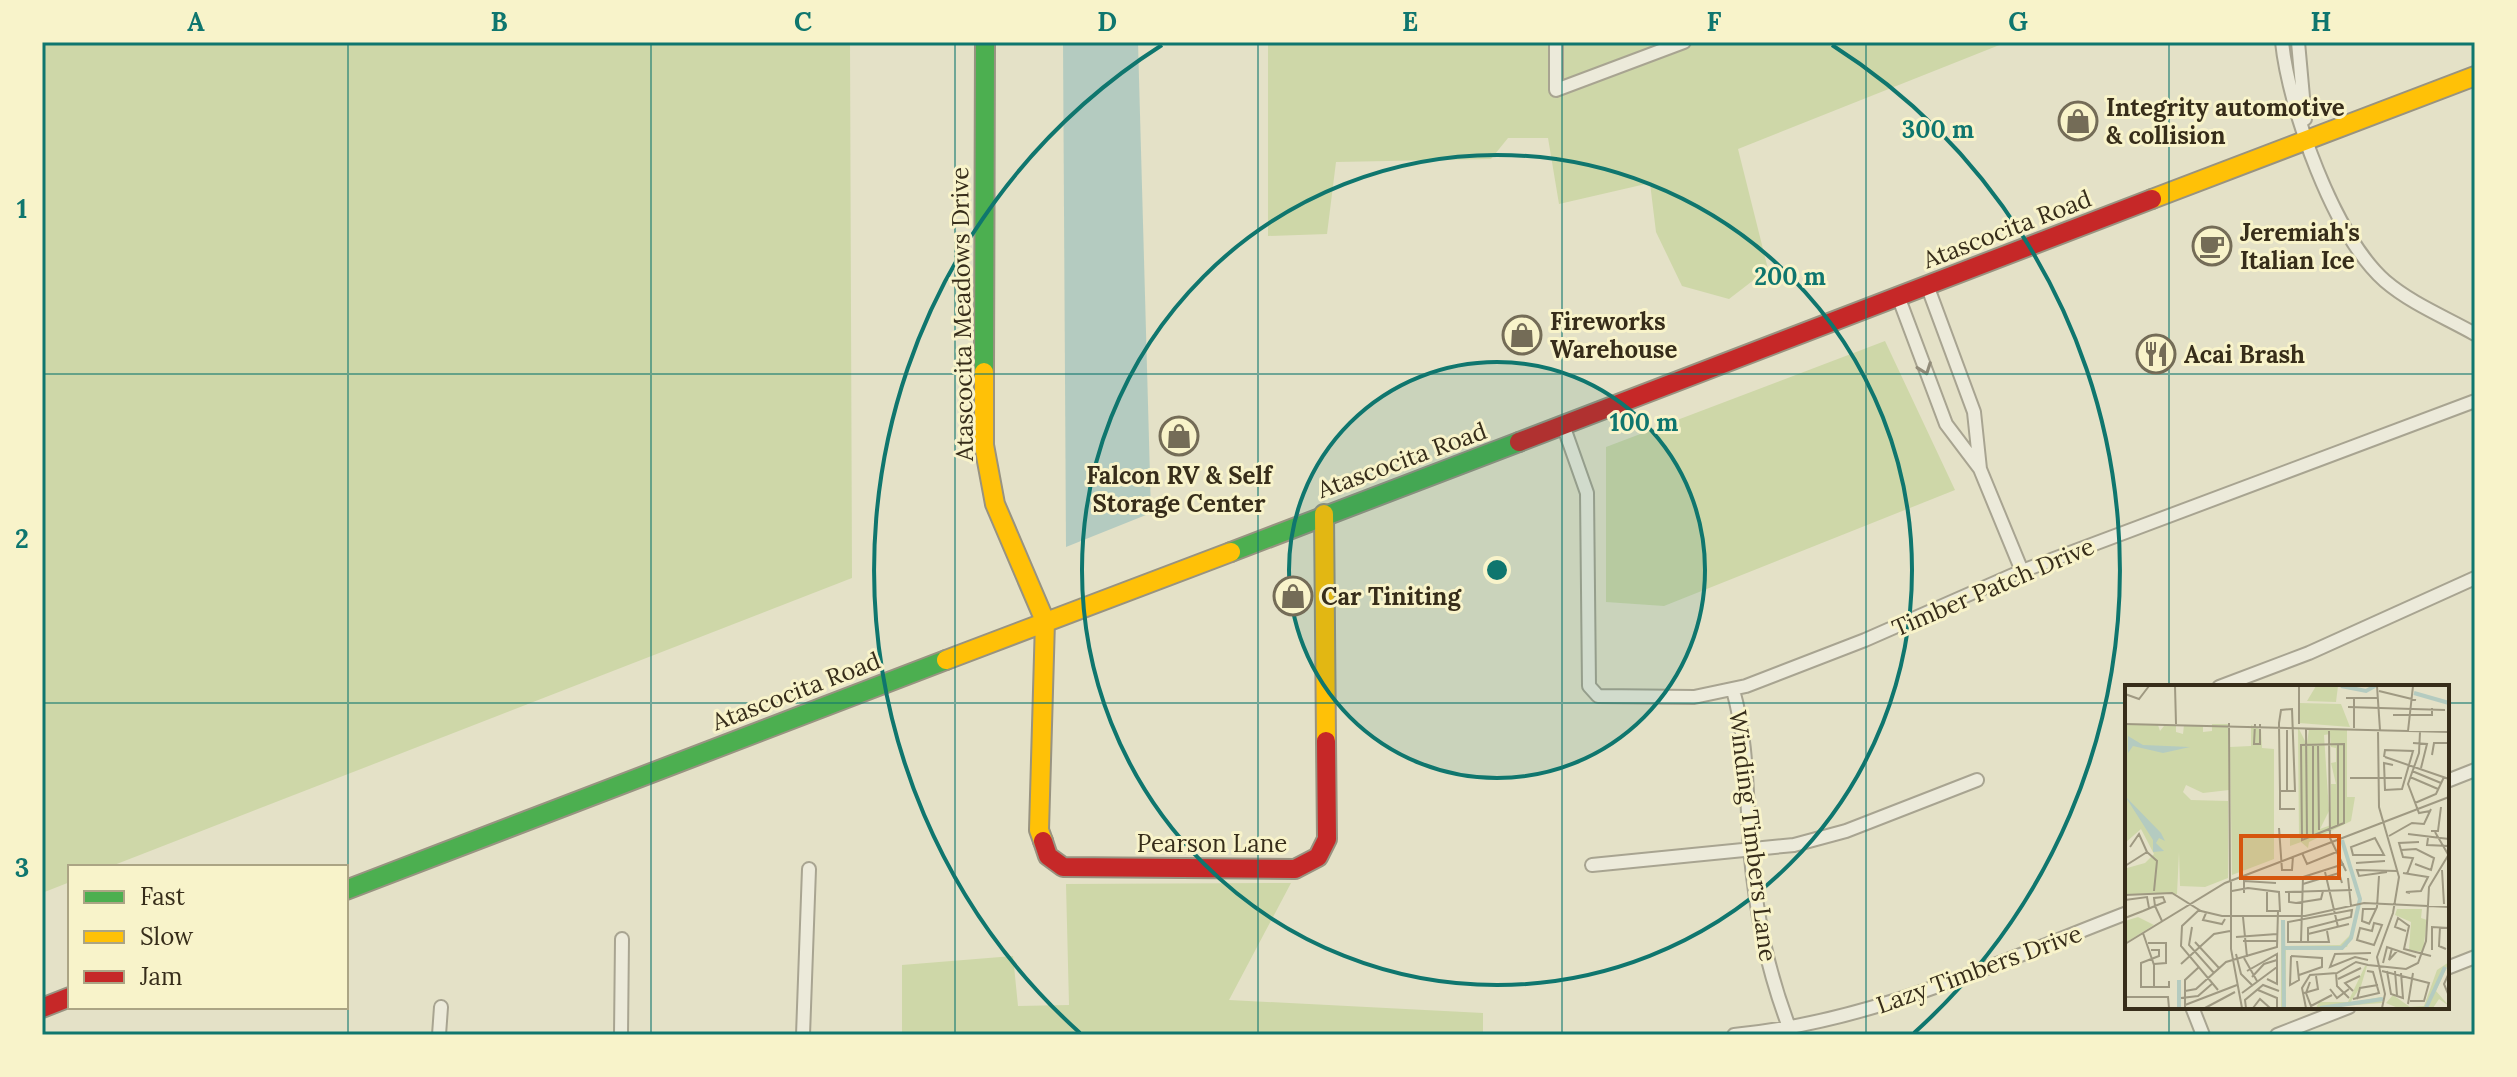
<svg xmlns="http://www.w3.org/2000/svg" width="2517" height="1077" viewBox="0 0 2517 1077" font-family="Lora,serif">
<rect width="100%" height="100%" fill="#e4e1c7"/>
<path fill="#ced7a8" d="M 42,42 L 850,42 L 852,578 L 109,867 L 70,867 L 70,882 L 42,893 Z
M 1268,42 L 2007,42 L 1738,149 L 1768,269 L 1729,299 L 1682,286 L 1656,232 L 1650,183 L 1559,204 L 1548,138 L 1508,138 L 1491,159 L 1336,162 L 1327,234 L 1268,236 Z
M 1885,341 L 1955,490 L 1664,606 L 1606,602 L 1606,447 Z
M 1291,883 L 1229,1000 L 1483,1013 L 1483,1035 L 902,1035 L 902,965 L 1013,956 L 1018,1006 L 1069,1005 L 1066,884 Z"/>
<path fill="#b4cbc0" d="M 1063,42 L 1138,42 L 1151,513 L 1066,547 Z"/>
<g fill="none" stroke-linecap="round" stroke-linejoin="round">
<defs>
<path id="street" d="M 1556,42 L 1556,90 L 1684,42
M 2282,42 C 2289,109 2334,236 2385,281 C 2412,304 2445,317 2475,334
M 2298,42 L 2305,119
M 1927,285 L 1974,412 L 1980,469
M 1898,296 L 1946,424 L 1980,469 L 2022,571
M 1563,425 L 1587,493 L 1589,686 L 1598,696 L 1694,697 L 1746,686 L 1865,640 L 2022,571 L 2475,401
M 2219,687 L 2309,653 L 2475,578
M 1733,690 C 1748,743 1746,794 1750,848 C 1756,913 1766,966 1789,1027
M 2447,781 L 2475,770
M 1592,865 L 1794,845 L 1846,831 L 1977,780
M 2447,968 L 2475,957
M 2192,1007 L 2203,1035
M 439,1035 L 441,1007
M 621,1035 L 622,939
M 803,1035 L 809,869
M 1734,1035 C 1872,1022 1999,962 2127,913
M 2277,1035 L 2349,1007"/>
<path id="fast" d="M 984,372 L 985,42
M 1231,552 L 1519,442
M 346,890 L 946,660"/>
<path id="slow" d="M 2152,199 L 2475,76
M 984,372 L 984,445 L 995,504 L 1045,621 L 1039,830 L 1043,841
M 1324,514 L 1326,741
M 946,660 L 1231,552"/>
<path id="jam" d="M 1519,442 L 2152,199
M 1043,841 L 1048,856 L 1063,867 L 1295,869 L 1318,857 L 1327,839 L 1326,741
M 42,1008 L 70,997"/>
</defs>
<use href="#street" stroke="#a8a491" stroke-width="16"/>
<use href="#fast" stroke="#989381" stroke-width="22"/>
<use href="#slow" stroke="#989381" stroke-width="22"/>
<use href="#jam" stroke="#989381" stroke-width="22"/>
<use href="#street" stroke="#eceada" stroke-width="12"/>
<use href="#fast" stroke="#4caf50" stroke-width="18"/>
<use href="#slow" stroke="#ffc107" stroke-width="18"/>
<use href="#jam" stroke="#c62828" stroke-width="18"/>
</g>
<defs><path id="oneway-chevron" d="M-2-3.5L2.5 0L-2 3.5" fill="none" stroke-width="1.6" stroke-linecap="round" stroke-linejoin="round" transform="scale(2)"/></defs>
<use stroke="#928c7a" href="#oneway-chevron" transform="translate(1925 369) rotate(70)"/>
<path fill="none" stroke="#0f766e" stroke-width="2" stroke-opacity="0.55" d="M 348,42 L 348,1035M 651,42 L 651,1035M 955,42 L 955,1035M 1258,42 L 1258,1035M 1562,42 L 1562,1035M 1866,42 L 1866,1035M 2169,42 L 2169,687M 42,374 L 2475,374M 42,703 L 2127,703M 2447,703 L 2475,703M 2169,1007 L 2169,1035"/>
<circle cx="1497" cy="570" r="208" fill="#0f766e" fill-opacity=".12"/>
<g fill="none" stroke="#0f766e" stroke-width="4">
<circle cx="1497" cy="570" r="208"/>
<circle cx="1497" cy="570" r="415"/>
<path d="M1080 1033A623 623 0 0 1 1162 45M1832 45A623 623 0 0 1 1914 1033"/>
</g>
<defs>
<symbol id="shop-ring" viewBox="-11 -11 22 22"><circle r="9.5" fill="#f8f3ca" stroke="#746c57" stroke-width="1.5"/><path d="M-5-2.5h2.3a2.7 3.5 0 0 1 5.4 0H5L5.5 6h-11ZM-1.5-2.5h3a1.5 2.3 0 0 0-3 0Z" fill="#746c57"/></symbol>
<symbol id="cafe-ring" viewBox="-11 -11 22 22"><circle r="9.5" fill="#f8f3ca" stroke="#746c57" stroke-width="1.5"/><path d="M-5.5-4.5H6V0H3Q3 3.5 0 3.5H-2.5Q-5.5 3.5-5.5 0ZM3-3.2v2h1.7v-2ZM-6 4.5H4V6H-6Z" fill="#746c57"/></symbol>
<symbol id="restaurant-ring" viewBox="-11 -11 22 22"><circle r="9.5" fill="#f8f3ca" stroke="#746c57" stroke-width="1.5"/><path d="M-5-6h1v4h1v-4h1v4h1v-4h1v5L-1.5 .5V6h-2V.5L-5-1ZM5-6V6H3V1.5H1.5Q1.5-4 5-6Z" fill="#746c57"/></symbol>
</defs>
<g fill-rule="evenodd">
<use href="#shop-ring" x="2056" y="99" width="44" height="44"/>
<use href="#cafe-ring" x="2190" y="224" width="44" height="44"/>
<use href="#shop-ring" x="1500" y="313" width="44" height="44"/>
<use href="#restaurant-ring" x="2134" y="332" width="44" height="44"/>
<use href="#shop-ring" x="1157" y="414" width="44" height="44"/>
<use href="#shop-ring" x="1271" y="574" width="44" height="44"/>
</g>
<g text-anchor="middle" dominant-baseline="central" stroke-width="6" stroke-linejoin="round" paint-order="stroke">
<g font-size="24" font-weight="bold" fill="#372d1a" stroke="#f8f3ca" text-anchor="start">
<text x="2106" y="107">Integrity automotive<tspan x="2106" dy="28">&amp; collision</tspan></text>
<text x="2240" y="232">Jeremiah's<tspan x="2240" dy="28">Italian Ice</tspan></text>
<text x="1550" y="321">Fireworks<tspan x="1550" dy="28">Warehouse</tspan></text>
<text x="2184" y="354">Acai Brash</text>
<text x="1179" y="475" text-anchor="middle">Falcon RV &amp; Self<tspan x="1179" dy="28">Storage Center</tspan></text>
<text x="1321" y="596">Car Tiniting</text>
</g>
<g font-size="24" fill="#372d1a" stroke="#f8f3ca">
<text transform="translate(2007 229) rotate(-21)">Atascocita Road</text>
<text transform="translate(962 314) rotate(-91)">Atascocita Meadows Drive</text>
<text transform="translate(1402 460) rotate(-20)">Atascocita Road</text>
<text transform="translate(1993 587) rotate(-23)">Timber Patch Drive</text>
<text transform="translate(796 691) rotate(-21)">Atascocita Road</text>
<text transform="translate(1753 836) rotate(83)">Winding Timbers Lane</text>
<text x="1212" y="843">Pearson Lane</text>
<text transform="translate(1979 969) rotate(-20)">Lazy Timbers Drive</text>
</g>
</g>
<g transform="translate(2125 685)">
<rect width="324" height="324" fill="#e4e1c7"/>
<path d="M 213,1 L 211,17 L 182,16 L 191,1 ZM 174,18 L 216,19 L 225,42 L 174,38 ZM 87,39 L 103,39 L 104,105 L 78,108 L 61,100 L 58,107 L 66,115 L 103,116 L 103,193 L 80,202 L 55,201 L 54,167 L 52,209 L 0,209 L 2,183 L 20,178 L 29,169 L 16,144 L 0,158 L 0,40 L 33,40 L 35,46 L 39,41 L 51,41 L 51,47 L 58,49 L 59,40 L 78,40 L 78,47 L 87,46 ZM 126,40 L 136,45 L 137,63 L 149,64 L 149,174 L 107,190 L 105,62 L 126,61 ZM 173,42 L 182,60 L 184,43 L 222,44 L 222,112 L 230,112 L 226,136 L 184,157 L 183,163 L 176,157 L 165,161 L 165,153 L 174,152 ZM 205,49 L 206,62 L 211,63 L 211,77 L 206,78 L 211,99 L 206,99 L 206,140 L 195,144 L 204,126 L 199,50 ZM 236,220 L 222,262 L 161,265 L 161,323 L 156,323 L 156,233 L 160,261 L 215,260 L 225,250 ZM 272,224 L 297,224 L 296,233 L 302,235 L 298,267 L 284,265 L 286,237 L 270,230 ZM 13,232 L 29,240 L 0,258 L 0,236 ZM 324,277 L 311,306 L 324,321 L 314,314 L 308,323 L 273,323 L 261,318 L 268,310 L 285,322 L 299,321 L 312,285 ZM 240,281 L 242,281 L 236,301 L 225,318 L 256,312 L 257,318 L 191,323 L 194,317 L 223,317 Z" fill="#ced7a8" fill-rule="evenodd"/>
<path d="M 3,51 L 18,60 L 65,62 L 38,68 L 8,61 L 3,68 ZM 0,111 L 36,148 L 40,156 L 34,153 L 31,158 L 39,166 L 28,167 L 28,155 Z" fill="#b4cbc0"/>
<path fill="none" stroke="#b4cbc0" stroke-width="4" d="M 216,1 L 241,6 L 250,1M 289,8 L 324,18M 158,235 L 159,323M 158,263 L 217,263 L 226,253 L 235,214 L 217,155M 54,295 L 54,323M 195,323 L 258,314M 301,323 L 320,282"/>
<path fill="none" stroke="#9f9982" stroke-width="2" d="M 50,1 L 51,39M 252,1 L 255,45M 283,1 L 318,1M 254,6 L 291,15M 0,9 L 14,14 L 24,1M 221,13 L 253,13M 229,14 L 229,43M 223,22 L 320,25M 268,30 L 307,30 L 307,23M 104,38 L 105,196M 0,39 L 324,47M 130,39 L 129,59 L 135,59 L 135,39M 174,39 L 174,1M 181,43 L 182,153M 204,44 L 205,153 L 221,186M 162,45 L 162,106M 253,45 L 254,122 L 274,192 L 268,228 L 252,272 L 260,309 L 257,323M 283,46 L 288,1M 295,47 L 294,68 L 283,99 L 294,128 L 305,126M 288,58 L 302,59 L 296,83M 219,59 L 219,138 L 177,155 L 176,60 ZM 188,60 L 188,151M 193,60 L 194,145M 213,60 L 213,140M 307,70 L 309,58 L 324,58M 259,72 L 260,65 L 288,66 L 277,104 L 260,105 L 259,78 L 268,80M 260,72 L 324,94M 287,86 L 316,98M 285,92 L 313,104M 225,93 L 277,93M 155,106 L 170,106 L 167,24 L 156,25 L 154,38 L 154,41 L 155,106 L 155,124 L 170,124M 290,118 L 311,109 L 319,92M 154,143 L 157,185 L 167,185 L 168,171M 306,146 L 313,146 L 316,122M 310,147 L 324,171M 283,149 L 324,154M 264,151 L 287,138 L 299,139 L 306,124M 250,153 L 259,170 L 228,170 L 226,162 ZM 303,153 L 302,160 L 324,161M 5,162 L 14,149 L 22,167M 276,165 L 291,164 L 309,173 L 306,185 L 290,179M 22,167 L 32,176 L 29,206M 177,168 L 182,179 L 214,166M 231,178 L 260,176M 0,181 L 22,167M 317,185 L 319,219M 200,187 L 213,242M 262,187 L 234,191 L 232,185 L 272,186M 278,188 L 303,192 L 296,206 L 281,207 L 285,208M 282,189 L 288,173 L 278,172 L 274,158 L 294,157M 223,193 L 226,221M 106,195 L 106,264 L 117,323M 178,199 L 214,188 L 217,198M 107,206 L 123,203 L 154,207 L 155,226 L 142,226 L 142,205M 160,207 L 227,205M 164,207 L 164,217 L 171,218 L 196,214 L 198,206M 119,208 L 119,196 L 151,198M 0,210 L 47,208 L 76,226 L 97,231 L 180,231 L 239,218 L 324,222M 0,215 L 22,212 L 24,223M 74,225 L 57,241 L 56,261 L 93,305M 81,228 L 78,235 L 97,239 L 100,234M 118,232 L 122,272M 0,233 L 18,226 L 30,221 L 40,217 L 38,212 L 29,213 L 30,221 L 37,236M 249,238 L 257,240 L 249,260 L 232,255 L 235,243 L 247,246 ZM 244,239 L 252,222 L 254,191M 245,239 L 237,236 L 238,224 L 251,224M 67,242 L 64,260 L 89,288M 315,242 L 314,261 L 321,264M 281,246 L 270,242 L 273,233 L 284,241 L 279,264 L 306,271M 18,248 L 29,280 L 29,302M 183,249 L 224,239M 111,252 L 152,249M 118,256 L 152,256M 70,257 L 94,283M 176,257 L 178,192 L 219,179M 183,257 L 183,243 L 226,232 L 227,225 L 163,237 L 163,257 L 204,257 L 202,246M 23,258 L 41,258 L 41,278 L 29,279M 0,259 L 100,198 L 324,112M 267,263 L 264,275 L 273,265M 26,265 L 34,265 L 34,271 L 16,278 L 16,302 L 44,302 L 44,296M 307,265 L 307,242 L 324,243M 111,269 L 116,289 L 128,301M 166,271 L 197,273 L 197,282 L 174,290M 166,271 L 165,300 L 174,295 L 172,276M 119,273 L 132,296M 243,275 L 230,272 L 205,282 L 210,269 L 246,268M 258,278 L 262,262 L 291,272M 56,279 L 89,249 L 105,246M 243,280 L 281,284 L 293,278 L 301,256 L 304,202 L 324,169M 122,286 L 152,269 L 152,299 L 142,294M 257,286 L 304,298 L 299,316 L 285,316M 262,286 L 266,309 L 278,313 L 276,288M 270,286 L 272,310M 211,288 L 212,301 L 224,313M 324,288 L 319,299 L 324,311M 127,292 L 139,279 L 152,275M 213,294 L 236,283M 185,297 L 181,308 L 186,321 L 207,310M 205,304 L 212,313 L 224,304M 133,305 L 152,313 L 152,323M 60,306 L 71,304 L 101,277 L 152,262 L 153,226M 228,306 L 220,298 L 235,291M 117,308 L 152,282M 179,308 L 193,304 L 191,291M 0,312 L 43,312 L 44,323M 56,313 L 73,311 L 88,298M 228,314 L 254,308 L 248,287 L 242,286M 232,314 L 235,303 L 253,300M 283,319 L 288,288M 60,320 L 112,300M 60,323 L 60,295 L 74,282M 80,323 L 110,307M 121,323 L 120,315 L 138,300 L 154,306M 128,323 L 135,314 L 145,323M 181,323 L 177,303 L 185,290 L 212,288 L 231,277 L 243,280"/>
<path fill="#d6550d" fill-opacity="0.15" stroke="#d6550d" stroke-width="4" d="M 116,151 L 214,151 L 214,193 L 116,193 Z"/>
<rect width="324" height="324" fill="none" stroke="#372d1a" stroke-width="4"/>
</g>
<circle cx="1497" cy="570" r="12" fill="#0f766e" stroke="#f8f3ca" stroke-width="4"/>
<g font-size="24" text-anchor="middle" font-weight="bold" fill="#0f766e" stroke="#f8f3ca" stroke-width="6" stroke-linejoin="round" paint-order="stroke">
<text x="1938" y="138">300 m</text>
<text x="1790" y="285">200 m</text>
<text x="1644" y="431">100 m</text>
</g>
<rect width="2517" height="1077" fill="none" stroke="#f8f3ca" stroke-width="88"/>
<rect x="68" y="865" width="280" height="144" fill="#f8f3ca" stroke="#aba484" stroke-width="2"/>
<rect x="84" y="891" width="40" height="12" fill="#4caf50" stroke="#aba484" stroke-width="2"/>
<text x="140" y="905" font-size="24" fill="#372d1a">Fast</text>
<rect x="84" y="931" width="40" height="12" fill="#ffc107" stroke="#aba484" stroke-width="2"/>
<text x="140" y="945" font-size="24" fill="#372d1a">Slow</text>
<rect x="84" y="971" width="40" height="12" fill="#c62828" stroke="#aba484" stroke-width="2"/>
<text x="140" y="985" font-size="24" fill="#372d1a">Jam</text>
<rect x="44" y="44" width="2429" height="989" fill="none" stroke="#0f766e" stroke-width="3"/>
<g font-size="26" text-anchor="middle" font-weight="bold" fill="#0f766e">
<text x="196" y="31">A</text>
<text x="499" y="31">B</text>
<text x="803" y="31">C</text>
<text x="1107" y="31">D</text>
<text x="1410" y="31">E</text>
<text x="1714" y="31">F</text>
<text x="2018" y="31">G</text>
<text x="2321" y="31">H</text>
<text x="22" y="218">1</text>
<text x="22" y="548">2</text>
<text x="22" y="877">3</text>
</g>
</svg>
